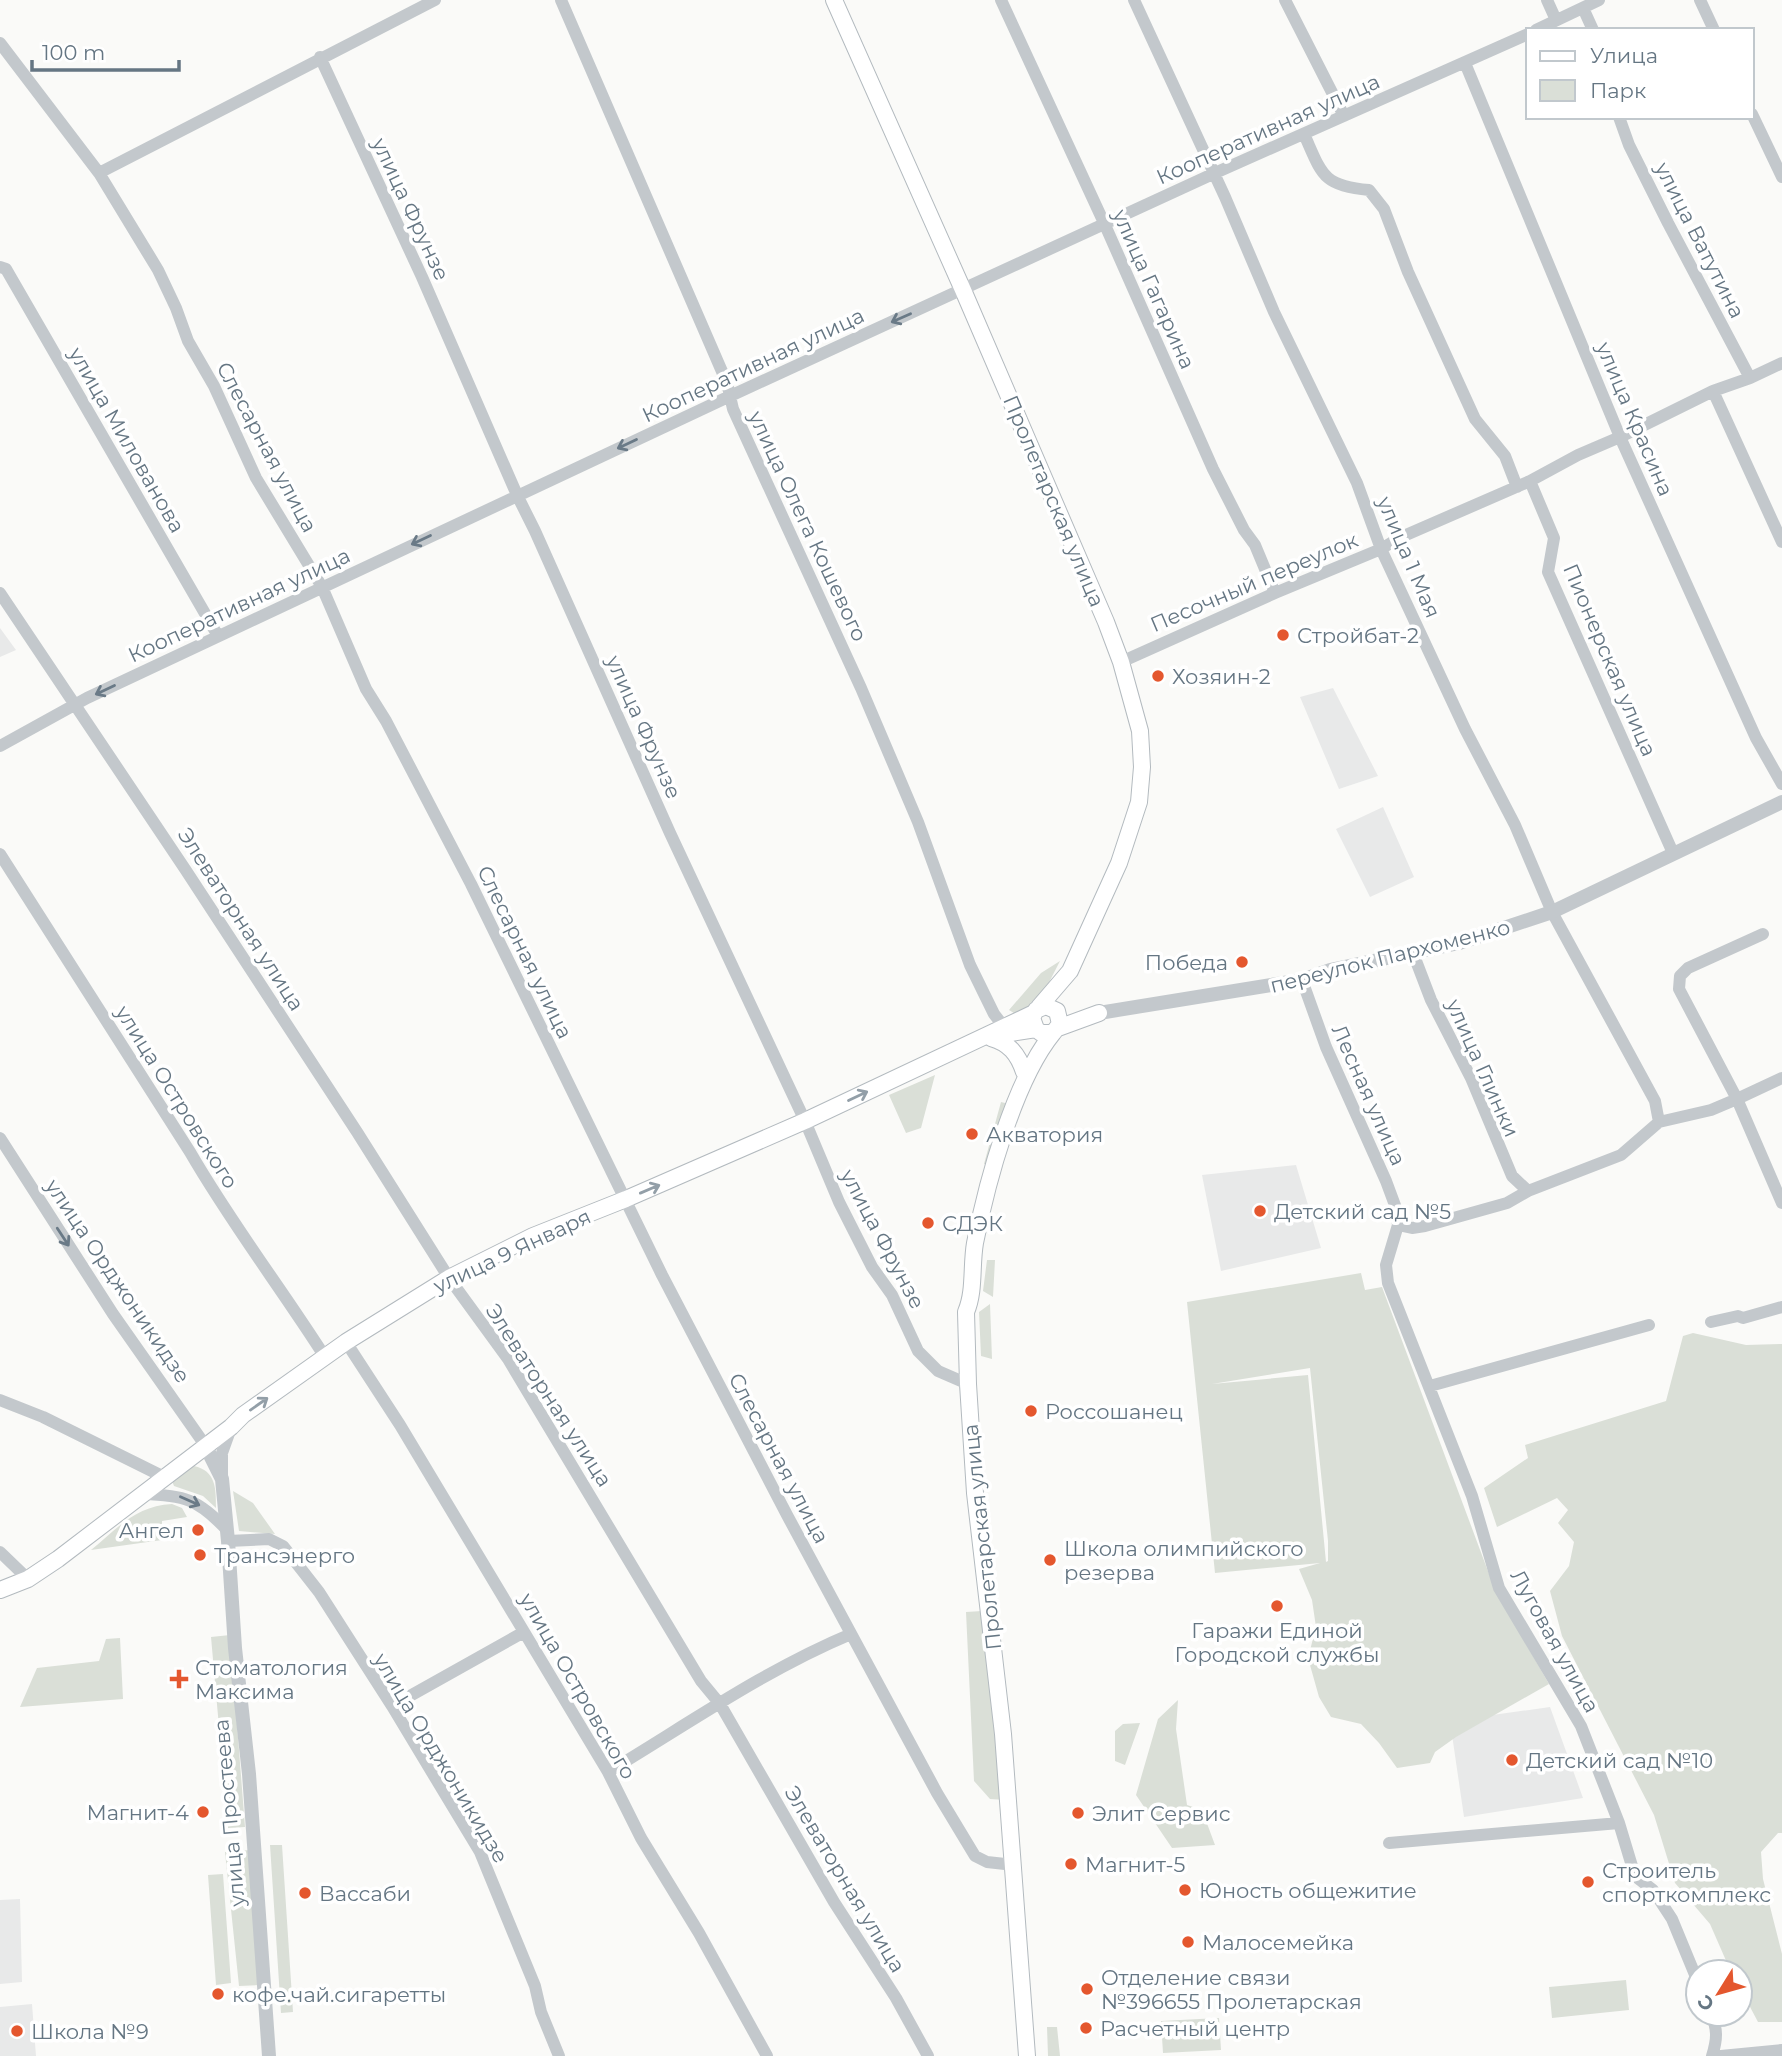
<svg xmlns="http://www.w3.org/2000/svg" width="1782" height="2056" viewBox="0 0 1782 2056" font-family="Montserrat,sans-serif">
<rect width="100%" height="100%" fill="#fafaf8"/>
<path fill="#e8e9e9" d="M 0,628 L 16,650 L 0,657 Z
M 1333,688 L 1378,776 L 1339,789 L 1300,697 Z
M 1383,807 L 1414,877 L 1370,897 L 1336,829 Z
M 1296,1165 L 1321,1248 L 1221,1271 L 1202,1175 Z
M 1550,1707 L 1583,1798 L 1464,1817 L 1450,1721 Z
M 20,1899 L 22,1982 L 0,1984 L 0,1900 Z
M 32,2004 L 36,2056 L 0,2056 L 0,2007 Z"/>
<path fill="#dadfd7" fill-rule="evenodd" d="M 1060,961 L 1041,998 L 1017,1015 L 1009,1010 L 1041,973 Z
M 935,1075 L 921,1128 L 906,1133 L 889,1095 Z
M 1001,1102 L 1009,1104 L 992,1166 L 984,1164 Z
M 987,1260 L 995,1260 L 993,1297 L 983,1291 Z
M 1361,1273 L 1365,1290 L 1382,1287 L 1495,1590 L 1549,1684 L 1456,1737 L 1435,1752 L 1430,1763 L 1397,1768 L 1379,1743 L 1361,1724 L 1331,1717 L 1319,1697 L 1308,1658 L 1316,1627 L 1312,1600 L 1299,1569 L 1320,1563 L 1215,1573 L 1187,1302 ZM 1310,1368 L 1328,1541 L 1328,1561 L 1326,1562 L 1308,1375 L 1212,1384 Z
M 990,1304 L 992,1359 L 981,1356 L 979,1312 Z
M 1693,1333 L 1746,1345 L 1782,1344 L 1782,1833 L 1778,1833 L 1761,1852 L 1763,1879 L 1782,1954 L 1782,2022 L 1758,2022 L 1740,1988 L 1740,1972 L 1731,1972 L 1710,1924 L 1675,1883 L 1654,1815 L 1562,1636 L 1550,1591 L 1569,1566 L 1574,1542 L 1558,1523 L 1568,1510 L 1557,1498 L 1497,1527 L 1484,1488 L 1528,1458 L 1525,1445 L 1666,1401 L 1683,1336 Z
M 194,1466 C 216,1471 216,1488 216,1508 L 203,1496 L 174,1486 L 172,1481 L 188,1467 Z
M 233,1491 L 253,1503 L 275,1534 L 239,1531 Z
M 172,1504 L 182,1508 L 187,1517 L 162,1521 L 162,1540 L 91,1550 C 118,1528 135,1506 172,1504 Z
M 982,1611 L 1005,1800 L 990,1799 L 974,1781 L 966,1612 Z
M 230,1635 L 245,1827 L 228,1828 L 211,1637 Z
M 120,1638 L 123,1699 L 20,1707 L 37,1668 L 99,1661 L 106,1639 Z
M 1178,1700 L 1176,1729 L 1187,1805 L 1202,1810 L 1215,1845 L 1172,1848 L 1136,1795 L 1158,1719 Z
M 1140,1723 L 1125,1765 L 1115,1761 L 1115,1731 L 1123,1724 Z
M 270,1845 L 282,1845 L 293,2012 L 281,2013 Z
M 250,1850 L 262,1985 L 239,1986 L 225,1852 Z
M 223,1874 L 231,1983 L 216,1985 L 208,1875 Z
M 1626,1980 L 1629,2010 L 1552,2018 L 1549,1987 Z
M 1219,2018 L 1221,2050 L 1163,2053 L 1161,2021 Z
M 1047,2027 L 1057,2027 L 1060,2056 L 1048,2056 Z"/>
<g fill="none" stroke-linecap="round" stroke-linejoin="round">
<defs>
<path id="secondary" d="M 834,0 L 963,290 L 1106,622 L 1121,662 L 1140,731 L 1142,767 L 1139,802 L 1119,863 L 1070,971 L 1039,1007
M 1058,1028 L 1099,1013
M 1004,1034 L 1036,1029 L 1041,1033 L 1053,1033 L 1060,1024 L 1057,1011 L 1046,1006 L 1036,1010 L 1032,1018 L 1036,1029
M 991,1038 C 1009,1043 1018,1054 1024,1072
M 0,1590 L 28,1579 L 58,1559 L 231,1427 L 243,1415 L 346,1342 L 449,1278 L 533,1236 L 626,1199 L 805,1121 L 1034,1013
M 1027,2056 L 1003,1734 L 975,1493 L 968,1384 L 966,1312 C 975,1291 971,1266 975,1243 C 987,1182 1014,1081 1053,1033"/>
</defs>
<use href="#secondary" stroke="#b3babf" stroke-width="18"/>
<path stroke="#c3c8cc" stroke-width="12" d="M 561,0 L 727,383 L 733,409 L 861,688 L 918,822 L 970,965 L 994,1014 L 1005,1028
M 1001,0 L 1105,225 L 1213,469 L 1244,530 L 1255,545 L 1275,593
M 1134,0 L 1225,197 L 1274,312 L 1357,483 L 1381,549 L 1465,729 L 1515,825 L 1552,912 L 1655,1101 L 1659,1122
M 1285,0 L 1344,116
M 1547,0 L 1556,20
M 1700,0 L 1714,30
M 1583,8 L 1593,30
M 1536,30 L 1599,0
M 0,43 L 99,173 L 158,270 L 176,308 L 188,341 L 214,386 L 256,478 L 322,587 L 366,689 L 386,721 L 471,884 L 662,1275 L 787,1515 L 937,1793 L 975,1856 L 987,1862 L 1014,1865
M 320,57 L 422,277 L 517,495 L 535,531 L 670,833 L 805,1121 L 839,1202 L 872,1267 L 892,1295 L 918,1351 L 938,1371 L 968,1384
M 1465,63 L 1620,437 L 1756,738 L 1782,784
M 1752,114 L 1782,177
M 1619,117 L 1629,145 L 1668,223 L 1750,378
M 1304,134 C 1322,174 1322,186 1369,190 L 1384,209 L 1408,272 L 1475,419 L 1505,456 L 1517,487
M 99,173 L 435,0
M 0,267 L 6,269 L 218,636
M 1713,391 L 1782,542
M 1530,481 L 1554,538 L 1548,572 L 1673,853
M 0,593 L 185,869 L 357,1132 L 449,1278 L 508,1359 L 701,1681 L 720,1704 L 834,1902 L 896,1998 L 928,2056
M 1121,662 L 1275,593 L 1381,549 L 1399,538 L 1530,481 L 1578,455 L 1620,437 L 1713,391 L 1750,378 L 1782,363
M 0,746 L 87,698 L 728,397 L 1215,173 L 1528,34
M 0,854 L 190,1152 C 231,1223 281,1288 325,1357
M 1763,934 L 1688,968 L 1680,976 L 1679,989 L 1737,1099 L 1782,1078
M 1413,953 L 1431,1000 L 1471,1078 L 1512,1176 L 1528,1191
M 1302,980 L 1326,1047 L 1386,1181 L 1396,1208 L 1398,1225 L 1386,1265 L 1388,1283 L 1472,1496 L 1499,1588 L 1581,1726 L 1619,1823 L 1635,1876 L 1653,1890 L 1672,1919 L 1698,1982
M 0,1138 L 113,1314 L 205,1445
M 1398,1225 L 1412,1228 L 1425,1226 L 1507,1203 L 1528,1191 L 1621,1155 L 1659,1122 L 1711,1110 L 1737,1099 L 1782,1203
M 1711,1322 L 1738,1316 L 1743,1318 L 1782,1307
M 346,1342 L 400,1425 L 608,1772 L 641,1838 L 699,1933 L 767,2056
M 1430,1386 L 1649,1325
M 0,1400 L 43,1417 L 164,1477
M 222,1478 L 222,1453 L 231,1428
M 143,1494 C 184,1495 198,1499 227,1530
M 228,1541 L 269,1539 L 283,1546 L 319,1592 L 392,1706 L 480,1852 L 535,1986 L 541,2012 L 559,2056
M 0,1552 L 28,1579
M 392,1706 L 524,1632
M 608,1772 C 688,1724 765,1670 851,1634
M 1389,1843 L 1619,1823
M 1711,2014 C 1718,2030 1717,2040 1712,2056
M 1721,2056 L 1782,2050"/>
<path stroke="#c3c8cc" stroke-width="14" d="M 1099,1013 L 1302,980 L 1330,970 L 1459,943 L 1552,912 L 1782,802
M 205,1445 L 222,1479 L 228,1541 L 235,1648 L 249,1774 L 269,2056"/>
<use href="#secondary" stroke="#fff" stroke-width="16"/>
</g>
<defs><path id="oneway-shaft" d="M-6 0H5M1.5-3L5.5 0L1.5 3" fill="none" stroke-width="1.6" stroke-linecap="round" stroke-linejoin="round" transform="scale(1.75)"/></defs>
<g stroke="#6a7a87">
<use href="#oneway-shaft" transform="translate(901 318) rotate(156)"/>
<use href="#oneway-shaft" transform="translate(627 444) rotate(155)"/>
<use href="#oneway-shaft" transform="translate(421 540) rotate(155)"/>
<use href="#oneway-shaft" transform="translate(105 690) rotate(155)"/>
<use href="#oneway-shaft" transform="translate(63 1237) rotate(57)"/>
<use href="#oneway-shaft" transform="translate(190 1501) rotate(24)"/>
</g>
<g stroke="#939fa8">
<use href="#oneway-shaft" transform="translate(858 1096) rotate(-25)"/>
<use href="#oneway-shaft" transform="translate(650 1189) rotate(-23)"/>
<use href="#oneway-shaft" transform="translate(259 1404) rotate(-35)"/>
</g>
<g fill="#e4572e" stroke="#fff" stroke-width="2.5">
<circle cx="1283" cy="635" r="7"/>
<circle cx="1158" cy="676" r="7"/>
<circle cx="1242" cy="962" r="7"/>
<circle cx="972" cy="1134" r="7"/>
<circle cx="1260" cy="1211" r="7"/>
<circle cx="928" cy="1223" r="7"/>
<circle cx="1031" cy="1411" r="7"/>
<circle cx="198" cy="1530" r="7"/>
<circle cx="200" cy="1555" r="7"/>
<circle cx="1050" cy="1560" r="7"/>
<circle cx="1277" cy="1606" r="7"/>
<path d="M175.5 1668.5h7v7h7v7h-7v7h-7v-7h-7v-7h7z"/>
<circle cx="1512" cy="1760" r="7"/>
<circle cx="203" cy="1812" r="7"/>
<circle cx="1078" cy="1813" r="7"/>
<circle cx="1071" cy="1864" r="7"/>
<circle cx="1588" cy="1882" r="7"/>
<circle cx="1185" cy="1890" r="7"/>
<circle cx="305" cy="1893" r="7"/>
<circle cx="1188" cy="1942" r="7"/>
<circle cx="1087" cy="1989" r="7"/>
<circle cx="218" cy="1994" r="7"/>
<circle cx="1086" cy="2028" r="7"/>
<circle cx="17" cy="2031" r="7"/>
</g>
<g text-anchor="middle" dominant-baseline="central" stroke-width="7" stroke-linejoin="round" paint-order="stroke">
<g font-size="21" fill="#657683" stroke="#fff">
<text transform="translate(1268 129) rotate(-24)">Кооперативная улица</text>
<text transform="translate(411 209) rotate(65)">улица Фрунзе</text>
<text transform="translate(1700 240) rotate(63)">улица Ватутина</text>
<text transform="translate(1154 289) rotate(66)">улица Гагарина</text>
<text transform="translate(753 365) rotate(-25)">Кооперативная улица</text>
<text transform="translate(1635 419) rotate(67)">улица Красина</text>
<text transform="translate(127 440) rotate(60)">улица Милованова</text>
<text transform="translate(267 447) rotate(62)">Слесарная улица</text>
<text transform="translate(1054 501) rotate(67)">Пролетарская улица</text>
<text transform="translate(808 526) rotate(65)">улица Олега Кошевого</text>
<text transform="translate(1409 557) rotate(67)">улица 1 Мая</text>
<text transform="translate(1254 582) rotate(-23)">Песочный переулок</text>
<text transform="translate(239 605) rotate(-25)">Кооперативная улица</text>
<text transform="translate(1610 660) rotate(67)">Пионерская улица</text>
<text transform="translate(644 727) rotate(66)">улица Фрунзе</text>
<text transform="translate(241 919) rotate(57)">Элеваторная улица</text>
<text transform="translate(525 952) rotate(64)">Слесарная улица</text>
<text transform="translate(1390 956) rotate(-14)">переулок Пархоменко</text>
<text transform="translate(1483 1068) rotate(66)">улица Глинки</text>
<text transform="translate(1369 1095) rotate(66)">Лесная улица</text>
<text transform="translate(177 1097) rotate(58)">улица Островского</text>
<text transform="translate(883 1239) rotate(62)">улица Фрунзе</text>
<text transform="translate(512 1251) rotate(-25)">улица 9 Января</text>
<text transform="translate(118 1281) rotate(56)">улица Орджоникидзе</text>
<text transform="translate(549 1395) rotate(57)">Элеваторная улица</text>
<text transform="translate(779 1458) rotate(62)">Слесарная улица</text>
<text transform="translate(982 1537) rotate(-96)">Пролетарская улица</text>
<text transform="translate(1555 1641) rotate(61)">Луговая улица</text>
<text transform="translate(578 1686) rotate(60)">улица Островского</text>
<text transform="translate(441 1758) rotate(59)">улица Орджоникидзе</text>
<text transform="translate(229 1813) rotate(-95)">улица Простеева</text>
<text transform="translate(845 1879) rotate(59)">Элеваторная улица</text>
</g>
<g font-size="21" fill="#657683" stroke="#fff" text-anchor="start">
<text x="1297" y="635">Стройбат-2</text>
<text x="1172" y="676">Хозяин-2</text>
<text x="1228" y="962" text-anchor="end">Победа</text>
<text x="986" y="1134">Акватория</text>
<text x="1274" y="1211">Детский сад №5</text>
<text x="942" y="1223">СДЭК</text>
<text x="1045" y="1411">Россошанец</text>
<text x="184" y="1530" text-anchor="end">Ангел</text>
<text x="1064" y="1548">Школа олимпийского<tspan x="1064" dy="24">резерва</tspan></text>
<text x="214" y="1555">Трансэнерго</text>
<text x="1277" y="1630" text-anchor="middle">Гаражи Единой<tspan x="1277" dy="24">Городской службы</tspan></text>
<text x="195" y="1667">Стоматология<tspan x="195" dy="24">Максима</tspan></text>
<text x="1526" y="1760">Детский сад №10</text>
<text x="189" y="1812" text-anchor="end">Магнит-4</text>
<text x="1092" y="1813">Элит Сервис</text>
<text x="1085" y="1864">Магнит-5</text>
<text x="1602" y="1870">Строитель<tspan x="1602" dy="24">спорткомплекс</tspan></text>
<text x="1199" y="1890">Юность общежитие</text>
<text x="319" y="1893">Вассаби</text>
<text x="1202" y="1942">Малосемейка</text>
<text x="1101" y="1977">Отделение связи<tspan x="1101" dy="24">№396655 Пролетарская</tspan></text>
<text x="232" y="1994">кофе.чай.сигаретты</text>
<text x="1100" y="2028">Расчетный центр</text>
<text x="31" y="2031">Школа №9</text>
</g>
</g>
<rect x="1526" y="28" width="228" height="91" fill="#ffffff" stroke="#c1c8cd" stroke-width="2"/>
<rect x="1540" y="51" width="35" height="10" fill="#ffffff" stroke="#c1c8cd" stroke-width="2"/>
<text x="1590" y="63" font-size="21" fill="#657683">Улица</text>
<rect x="1540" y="80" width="35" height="21" fill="#dadfd7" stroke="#c1c8cd" stroke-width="2"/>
<text x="1590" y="98" font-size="21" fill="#657683">Парк</text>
<g transform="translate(1719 1993) rotate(233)"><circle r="33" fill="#ffffff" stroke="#c1c8cd" stroke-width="2"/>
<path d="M0-5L12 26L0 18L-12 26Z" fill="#e4572e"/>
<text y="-10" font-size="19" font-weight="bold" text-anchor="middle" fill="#657683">С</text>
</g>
<path d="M32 60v10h147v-10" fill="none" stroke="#657683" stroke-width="3.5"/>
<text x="42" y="60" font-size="21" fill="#657683" stroke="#ffffff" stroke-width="5" paint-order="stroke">100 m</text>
</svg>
